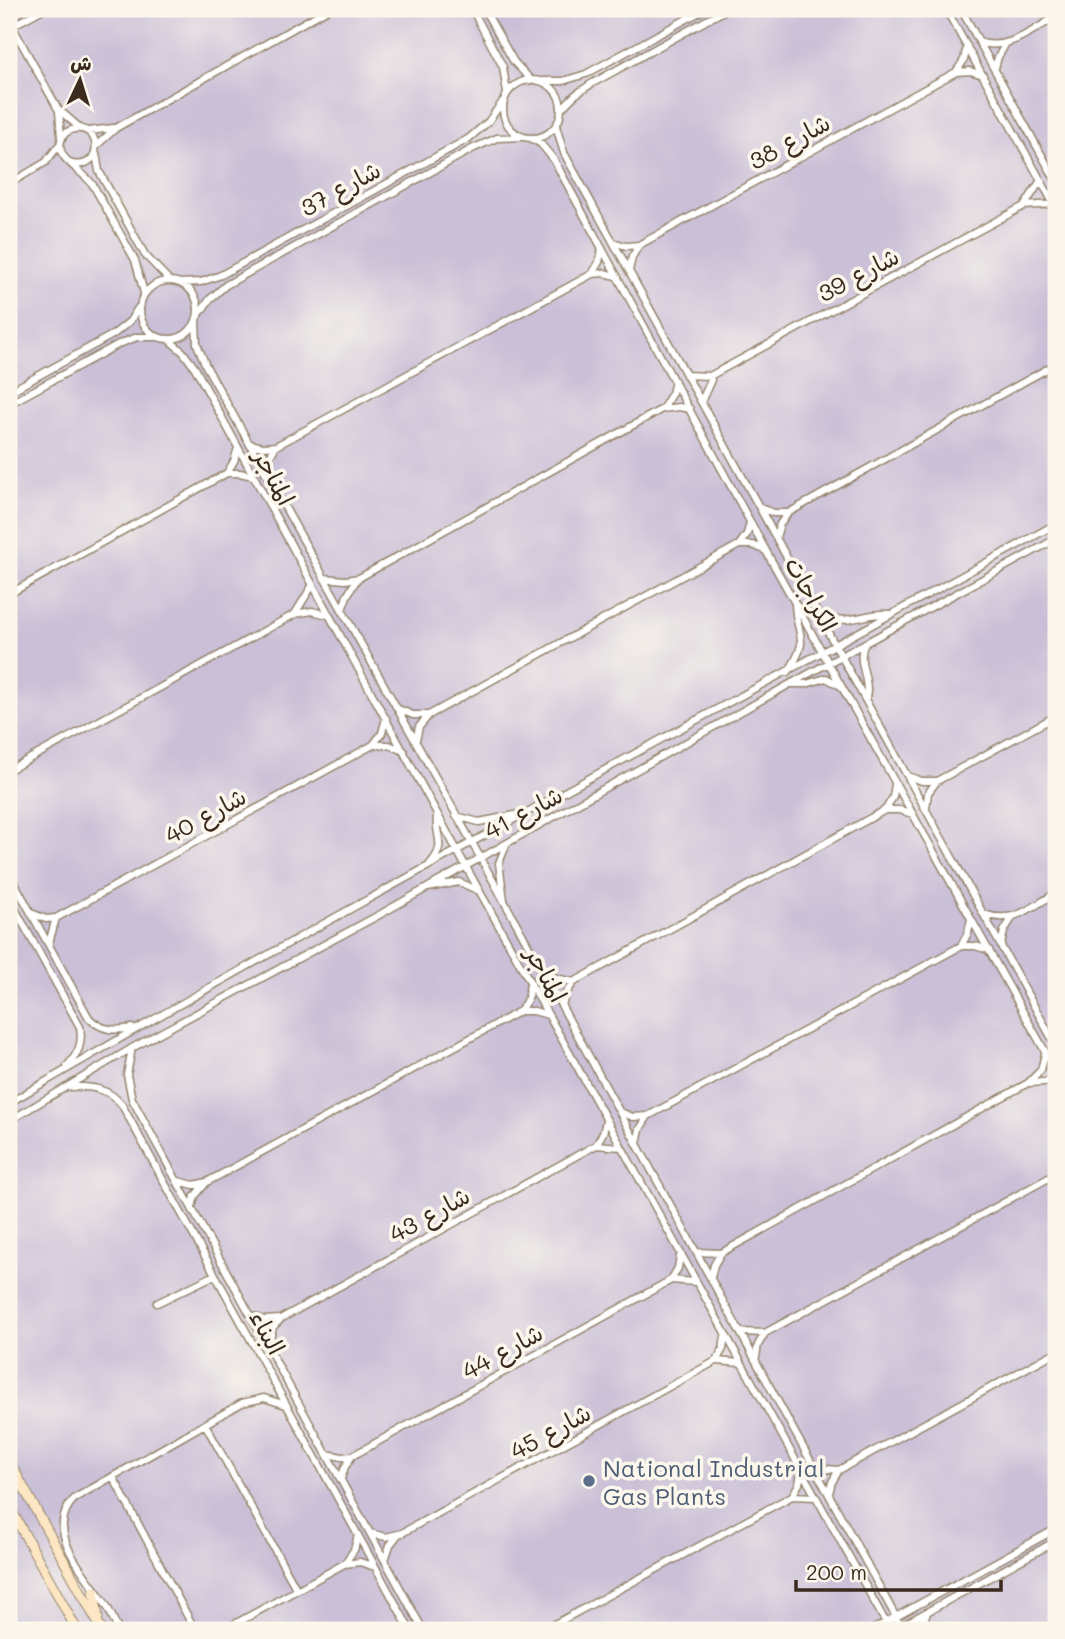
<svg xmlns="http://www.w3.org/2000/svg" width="1065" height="1639" viewBox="0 0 1065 1639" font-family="Mali,'Playpen Sans Arabic',sans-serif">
<rect width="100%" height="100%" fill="#fbf7ec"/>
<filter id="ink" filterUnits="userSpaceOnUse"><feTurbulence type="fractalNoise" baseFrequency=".0143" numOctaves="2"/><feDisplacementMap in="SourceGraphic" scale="14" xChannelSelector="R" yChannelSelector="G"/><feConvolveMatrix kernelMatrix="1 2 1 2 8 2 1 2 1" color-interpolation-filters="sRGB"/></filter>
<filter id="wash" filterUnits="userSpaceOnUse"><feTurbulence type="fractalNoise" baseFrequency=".00686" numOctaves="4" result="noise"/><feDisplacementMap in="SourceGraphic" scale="28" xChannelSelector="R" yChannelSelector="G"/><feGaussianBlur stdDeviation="1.57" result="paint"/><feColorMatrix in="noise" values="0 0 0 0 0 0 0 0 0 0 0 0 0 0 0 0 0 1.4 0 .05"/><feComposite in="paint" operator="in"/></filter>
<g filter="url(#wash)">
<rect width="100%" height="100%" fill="#eeddba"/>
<path fill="#c9bfd7" d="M 9,9 L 1056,9 L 1056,1630 L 9,1630 Z"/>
</g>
<g filter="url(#ink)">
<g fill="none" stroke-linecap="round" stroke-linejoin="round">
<defs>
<path id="street" d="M 472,9 L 503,67 L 507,93
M 484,9 L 514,62 L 531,80
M 946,9 L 1056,208
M 961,9 L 1056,181
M 12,26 L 58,109 L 80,128
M 10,27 L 43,9
M 979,42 C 1007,52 1032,30 1056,17
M 995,68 L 998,57 L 1005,45
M 956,72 L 964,60 L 967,46
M503 109a29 29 0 1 1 58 0a29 29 0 1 1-58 0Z
M 543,81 L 563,81 L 586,74 L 705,9
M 561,109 L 575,95 L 591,84 L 727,9
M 59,111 L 61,138
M 556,126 L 564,153 L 1056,1046
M 88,131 L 114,128
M 532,139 L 541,144 L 554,160 L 766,551 L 1056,1071
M 96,146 L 116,128 L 328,9
M 96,154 L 99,171 L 145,255 L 169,280
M 72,164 C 104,170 102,125 75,129 C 69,130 64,133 62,138 C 52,158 83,170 93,185 L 135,260 L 144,293
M 9,184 L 46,162 L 59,145
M 1025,205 L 1041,180
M 613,242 L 626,246 L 639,245 L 956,72 L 970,71 L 983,75
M 629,271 L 632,257 L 639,245
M 592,274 L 599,262 L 602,248
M140 310a29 29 0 1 1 58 0a29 29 0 1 1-58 0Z
M 180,283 L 201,282 L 221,275 L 468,139 L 488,122 L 503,101
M 198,316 L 210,299 L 226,285 L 474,148 L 497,138 L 523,137
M 196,321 L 197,344 L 206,366 L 480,857 L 903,1630
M 168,339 L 183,352 L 195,368 L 465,865 L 890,1630
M 686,375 L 710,376 L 1024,206 L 1054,204
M 9,392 L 114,334 L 130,321 L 138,308
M 701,402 L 711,380 L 710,376
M 9,404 L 119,344 L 137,337 L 155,337
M 663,408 L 672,393 L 675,381
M 250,444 L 263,447 L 276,446 L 592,274 L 605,273 L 618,277
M 266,472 L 269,458 L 276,446
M 227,473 L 234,461 L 238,448
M 760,508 L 774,513 L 788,513
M 776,537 L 780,524 L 788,513 L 1056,364
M 739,545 L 753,545 L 766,551
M 324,578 L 345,580 L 359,578 L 662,409 L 679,407 L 690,409
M 9,594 L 227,473 L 240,473 L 253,476
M 342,610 L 347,596 L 357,579
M 296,612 L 312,586
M 819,614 C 847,628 863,612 890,614
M 865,643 C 855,662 871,678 866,698
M 788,672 C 812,635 796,639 795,603
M 792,684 L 806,684 L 826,678 L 841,686
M 398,709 L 413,715 L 429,715
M 416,740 L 419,727 L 429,715 L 739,545 L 747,534 L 750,522
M 373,745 L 389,745 L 404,751
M 9,770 L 295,614 L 312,611 L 328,615
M 908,776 L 922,781 L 937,781
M 926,808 L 928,793 L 937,781 L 1056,716
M 886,809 L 893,797 L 895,784
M 456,816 L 479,822 L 520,814
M 430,864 C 448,843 434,838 437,816
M 9,873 L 89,1018 C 102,1031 115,1031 132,1028
M 428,888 L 459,882 L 477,890
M 9,898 L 80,1027 C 83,1044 78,1054 67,1066
M 504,900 L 499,863 L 507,843
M 31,913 L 46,919 L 56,918 L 373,745 L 382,733 L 386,718
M 984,914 C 1013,925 1032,907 1056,893
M 49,943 L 56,918
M 1001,945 L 1004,931 L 1012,918
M 961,946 L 968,933 L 971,919
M 546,976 L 574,982
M 562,1005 L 566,993 L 574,982 L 885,810 L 899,810 L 913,814
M 520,1011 L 528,998 L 530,984
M 132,1048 L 127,1075 L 132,1099 L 423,1630
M 1030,1083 L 1056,1081
M 70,1087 C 90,1086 109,1088 122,1105 L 410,1630
M 9,1103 C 353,901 707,717 1056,524
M 620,1112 L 633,1117 L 648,1116 L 961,946 L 975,946 L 989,950
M 9,1121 L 132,1048 L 379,915 L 790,684 L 1056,539
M 637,1143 L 640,1129 L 648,1116
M 596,1145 L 603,1133 L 606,1121
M 178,1181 L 194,1185 L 207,1182 L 520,1011 L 534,1011 L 548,1015
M 192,1207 L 195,1196 L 205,1184
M 696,1252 L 721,1253 L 1028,1083 L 1041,1070 L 1045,1054
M 711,1277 L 714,1265 L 721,1253
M 671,1280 L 678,1268 L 680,1256
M 157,1303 L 215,1275
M 253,1316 L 264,1320 L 280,1319
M 741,1332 L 765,1333 L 1056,1174
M 269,1343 L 273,1327 L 282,1318 L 596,1145 L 621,1147
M 756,1357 L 758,1345 L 765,1333
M 716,1361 L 723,1349 L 725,1337
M 205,1424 L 297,1590
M 327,1454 L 342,1457 L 352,1456 L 671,1280 L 695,1282
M 814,1468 L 839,1470 L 1056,1352
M 113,1477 L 195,1630
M 341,1479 L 345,1467 L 352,1456
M 829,1493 L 832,1482 L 839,1470
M 792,1496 L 799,1484 L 801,1472
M 370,1533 L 386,1537 L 402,1533 L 716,1361 L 741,1363
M 385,1560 L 390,1545 L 397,1536
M 344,1564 L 354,1550 L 358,1535
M 118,1630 C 114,1620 109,1609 103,1600 C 84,1572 42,1530 75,1498 L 242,1403 L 264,1398 L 286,1405
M 224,1630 L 344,1564 L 360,1562 L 375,1567
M 544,1630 L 792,1496 L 816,1497
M 872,1630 L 1056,1529
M 894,1630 L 1056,1541
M 919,1630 L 927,1613"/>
<path id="secondary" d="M 9,1461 L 102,1630
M 9,1506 L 77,1630
M 94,1591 L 98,1618"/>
</defs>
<use href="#street" stroke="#94846c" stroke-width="9"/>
<use href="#secondary" stroke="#94846c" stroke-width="11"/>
<use href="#street" stroke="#fff" stroke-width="6"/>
<use href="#secondary" stroke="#fce6c4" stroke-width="9"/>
</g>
</g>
<circle fill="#5c6f8a" stroke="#fbf7ec" stroke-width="2.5" cx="589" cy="1481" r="7"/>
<g text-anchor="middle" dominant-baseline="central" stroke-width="7" stroke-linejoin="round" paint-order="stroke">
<g font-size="24" fill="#3b2a1e" stroke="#fbf7ec">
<text transform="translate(789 141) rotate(-29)">شارع 38</text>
<text transform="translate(340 188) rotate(-29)">شارع 37</text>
<text transform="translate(858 274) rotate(-28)">شارع 39</text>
<text transform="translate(275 477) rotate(62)">المناجر</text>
<text transform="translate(812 594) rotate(61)">الكراجات</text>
<text transform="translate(523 812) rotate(-28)">شارع 41</text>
<text transform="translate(205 815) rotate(-29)">شارع 40</text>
<text transform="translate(547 974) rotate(61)">المناجر</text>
<text transform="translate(429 1214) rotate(-29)">شارع 43</text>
<text transform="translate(268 1332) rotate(61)">البناء</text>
<text transform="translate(502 1351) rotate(-29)">شارع 44</text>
<text transform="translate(550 1431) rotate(-29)">شارع 45</text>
</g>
<g font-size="24" fill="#4e5e75" stroke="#fbf7ec" text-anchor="start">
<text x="603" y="1467">National Industrial<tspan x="603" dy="28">Gas Plants</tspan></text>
</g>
</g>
<rect width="1065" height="1639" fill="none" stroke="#fbf7ec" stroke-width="35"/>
<g transform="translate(80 80) rotate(4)" stroke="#fbf7ec" stroke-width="5" paint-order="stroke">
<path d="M0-5L12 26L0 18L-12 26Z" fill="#3b2a1e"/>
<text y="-10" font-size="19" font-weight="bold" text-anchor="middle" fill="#3b2a1e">ش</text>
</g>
<path d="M796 1580v10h205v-10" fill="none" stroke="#3b2a1e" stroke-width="3.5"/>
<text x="806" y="1580" font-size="21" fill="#3b2a1e" stroke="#fbf7ec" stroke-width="5" paint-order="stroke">200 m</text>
</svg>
